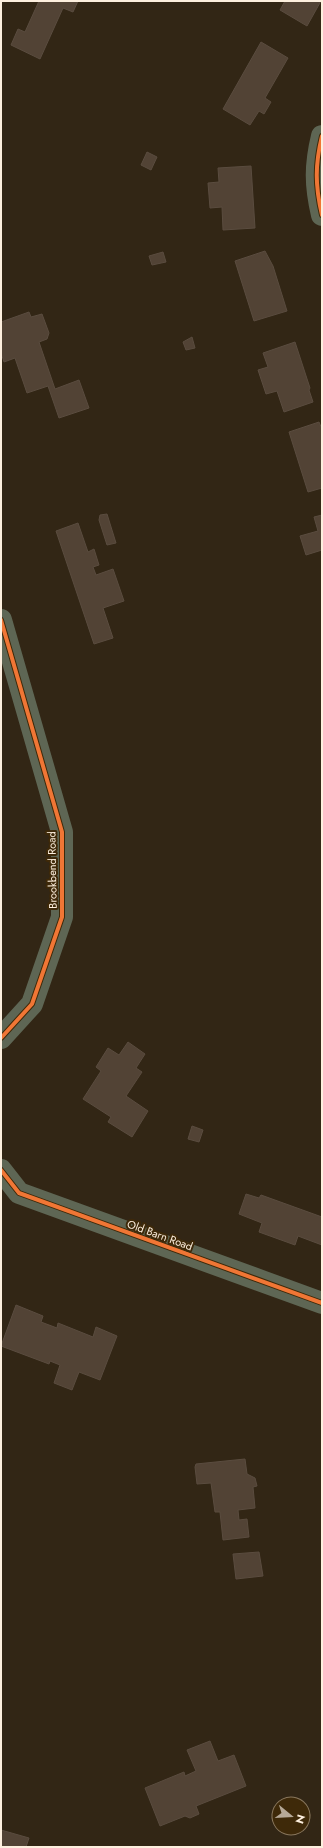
<svg xmlns="http://www.w3.org/2000/svg" width="323" height="1848" viewBox="0 0 323 1848" font-family="Jost,sans-serif">
<rect width="100%" height="100%" fill="#322615"/>
<path fill="#524335" stroke="#5a4c3f" d="M 39,1 L 78,1 L 73,12 L 63,8 L 40,59 L 11,45 L 18,29 L 25,32 Z
M 285,1 L 321,1 L 307,26 L 280,10 Z
M 261,42 L 288,58 L 265,98 L 271,102 L 264,114 L 259,111 L 250,125 L 223,109 Z
M 147,152 L 157,157 L 151,170 L 141,165 Z
M 251,166 L 255,228 L 223,230 L 222,207 L 210,208 L 208,183 L 219,182 L 218,168 Z
M 265,251 L 273,266 L 287,311 L 254,321 L 235,261 Z
M 163,252 L 166,262 L 152,265 L 149,256 Z
M 29,312 L 31,317 L 42,314 L 49,333 L 47,339 L 39,342 L 55,389 L 79,380 L 89,408 L 59,418 L 48,386 L 27,393 L 15,358 L 4,362 L 1,353 L 1,322 Z
M 192,337 L 195,348 L 186,350 L 183,342 Z
M 295,342 L 310,388 L 309,390 L 313,402 L 284,412 L 277,391 L 266,394 L 258,370 L 268,367 L 263,353 Z
M 319,422 L 322,429 L 322,488 L 308,492 L 289,432 Z
M 107,514 L 116,543 L 107,545 L 99,520 L 100,515 Z
M 322,515 L 322,550 L 306,555 L 300,536 L 318,531 L 314,517 Z
M 78,523 L 88,552 L 94,549 L 99,565 L 93,567 L 96,575 L 113,569 L 124,601 L 103,608 L 113,638 L 94,644 L 56,531 Z
M 128,1042 L 145,1054 L 136,1068 L 142,1072 L 126,1096 L 148,1111 L 132,1137 L 108,1122 L 111,1117 L 83,1099 L 101,1071 L 96,1067 L 108,1048 L 119,1055 Z
M 192,1126 L 203,1130 L 199,1142 L 188,1139 Z
M 246,1194 L 259,1198 L 261,1195 L 322,1217 L 322,1245 L 298,1236 L 295,1245 L 259,1232 L 262,1223 L 239,1214 Z
M 16,1305 L 43,1316 L 41,1322 L 57,1328 L 58,1323 L 93,1337 L 96,1327 L 117,1336 L 100,1380 L 79,1372 L 72,1390 L 54,1383 L 60,1365 L 50,1361 L 49,1364 L 1,1346 Z
M 245,1459 L 247,1474 L 255,1478 L 257,1486 L 253,1487 L 255,1508 L 238,1510 L 239,1520 L 247,1519 L 249,1537 L 223,1540 L 220,1512 L 215,1512 L 211,1483 L 197,1484 L 195,1467 L 196,1464 Z
M 259,1552 L 263,1576 L 236,1579 L 233,1554 Z
M 210,1741 L 218,1761 L 234,1755 L 246,1786 L 196,1806 L 199,1814 L 190,1818 L 185,1816 L 160,1826 L 145,1788 L 184,1772 L 185,1776 L 196,1771 L 187,1750 Z
M 1,1830 L 29,1838 L 26,1847 L 1,1847 Z"/>
<g fill="none" stroke-linecap="round" stroke-linejoin="round">
<path stroke="#5e6654" stroke-width="22" d="M 322,136 C 315,165 315,185 322,215
M 1,620 L 62,832 L 62,917 L 32,1004 L 1,1038
M 1,1170 L 19,1193 L 322,1303"/>
<defs>
<path id="cycleway" d="M 322,136 C 315,165 315,185 322,215
M 1,620 L 62,832 L 62,917 L 32,1004 L 1,1038
M 1,1170 L 19,1193 L 322,1303"/>
</defs>
<use href="#cycleway" stroke="#3e2909" stroke-width="6"/>
<use href="#cycleway" stroke="#f07635" stroke-width="4"/>
</g>
<g text-anchor="middle" dominant-baseline="central" stroke-width="4" stroke-linejoin="round" paint-order="stroke">
<g font-size="11" fill="#fdefde" stroke="#3e2909">
<text transform="translate(52 870) rotate(-91)">Brookbend Road</text>
<text transform="translate(160 1235) rotate(20)">Old Barn Road</text>
</g>
</g>
<rect width="323" height="1848" fill="none" stroke="#fdefde" stroke-width="4"/>
<g transform="translate(291 1816) rotate(108)"><circle r="19" fill="#3e2909" stroke="#8a785e"/>
<path d="M0-3L7 15L0 10L-7 15Z" fill="#b6a998"/>
<text y="-6" font-size="11" font-weight="bold" text-anchor="middle" fill="#fdefde">N</text>
</g>
</svg>
